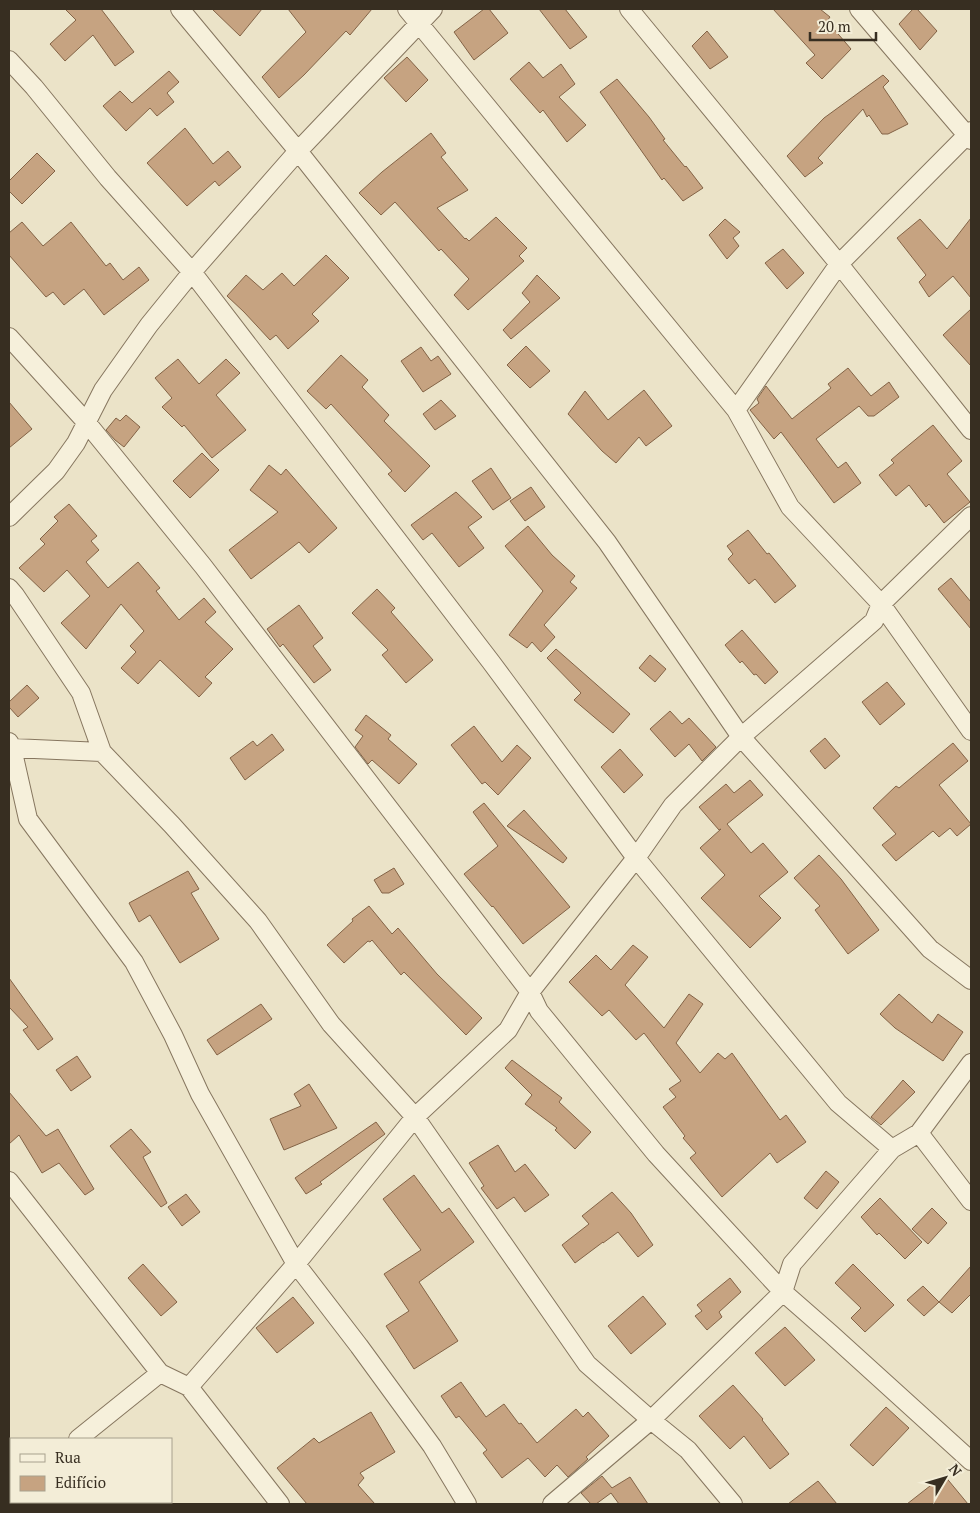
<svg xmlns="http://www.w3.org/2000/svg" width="980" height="1513" viewBox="0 0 980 1513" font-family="'PT Serif',serif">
<rect width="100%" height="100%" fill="#ebe3c8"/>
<path fill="#c6a381" stroke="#836346" d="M 65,9 L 101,9 L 134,52 L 115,66 L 93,35 L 65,61 L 50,44 L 76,20 Z
M 212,9 L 262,9 L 240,36 Z
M 288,9 L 372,9 L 350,35 L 346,31 L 304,75 L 279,98 L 262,77 L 306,32 Z
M 484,9 L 489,9 L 508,33 L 474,60 L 454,32 Z
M 539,9 L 565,9 L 587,37 L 570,49 Z
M 773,9 L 820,9 L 830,17 L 827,21 L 851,49 L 822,79 L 806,63 L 815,55 Z
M 913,9 L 917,9 L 937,31 L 920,50 L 899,24 Z
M 707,31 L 728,57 L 710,69 L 692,46 Z
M 407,57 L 428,80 L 406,102 L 384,78 Z
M 529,62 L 543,78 L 561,64 L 575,84 L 559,97 L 586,125 L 567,142 L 543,110 L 540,113 L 510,79 Z
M 169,71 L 179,82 L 167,93 L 174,102 L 157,116 L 150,108 L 126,131 L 103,106 L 120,91 L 132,103 Z
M 883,75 L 889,81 L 883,87 L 908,124 L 888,134 L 882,134 L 869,115 L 867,117 L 863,109 L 818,158 L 823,163 L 805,177 L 787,156 L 824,118 Z
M 617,79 L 649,117 L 665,139 L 663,140 L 685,167 L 686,166 L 703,188 L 683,201 L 664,178 L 662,180 L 600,92 Z
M 185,128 L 213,164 L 228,151 L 241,167 L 219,186 L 215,181 L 187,206 L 147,163 Z
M 431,133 L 446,153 L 441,157 L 468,190 L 437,208 L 465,239 L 466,238 L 469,241 L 496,217 L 527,248 L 519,256 L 524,261 L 468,310 L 454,295 L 469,279 L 441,249 L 439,251 L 395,202 L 381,215 L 359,193 L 382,172 Z
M 37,153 L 55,171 L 22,204 L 9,191 L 9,181 Z
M 971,218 L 971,298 L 953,276 L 929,297 L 919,282 L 926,275 L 897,238 L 920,219 L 947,249 Z
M 725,219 L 740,232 L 733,238 L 739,246 L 727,259 L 709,235 Z
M 22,222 L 43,246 L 71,222 L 106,266 L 110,263 L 123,280 L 139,267 L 149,280 L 104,315 L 84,289 L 64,305 L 53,292 L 46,297 L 9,255 L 9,233 Z
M 783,249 L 804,273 L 787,289 L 765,263 Z
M 326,255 L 349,278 L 312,314 L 319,321 L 288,349 L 276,335 L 270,340 L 244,312 L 227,296 L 246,275 L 263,290 L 282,273 L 294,286 Z
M 537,275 L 560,298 L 511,339 L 503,330 L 530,302 L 522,293 Z
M 971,309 L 971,366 L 943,335 Z
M 526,346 L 550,371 L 530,388 L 507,365 Z
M 421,347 L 431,361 L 438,356 L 451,374 L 423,392 L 401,361 Z
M 341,355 L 368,380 L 362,387 L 389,415 L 384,421 L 430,466 L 405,492 L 388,474 L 392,471 L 331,404 L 326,409 L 307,391 Z
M 178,359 L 199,384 L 226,359 L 240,373 L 216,395 L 246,430 L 212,458 L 184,425 L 182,427 L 162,407 L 172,398 L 155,378 Z
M 848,368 L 871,396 L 889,382 L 899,397 L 874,416 L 868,416 L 859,406 L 816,439 L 838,468 L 846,462 L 861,483 L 834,503 L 781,432 L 774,439 L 750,410 L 759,403 L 757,399 L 766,386 L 792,419 L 831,388 L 828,384 Z
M 644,390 L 672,426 L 646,446 L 639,437 L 616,463 L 602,451 L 568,414 L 585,391 L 608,420 Z
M 441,400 L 456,416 L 435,430 L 423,414 Z
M 9,402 L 32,429 L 9,448 Z
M 126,415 L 140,427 L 124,447 L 115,440 L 106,430 L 116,418 L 120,421 Z
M 933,425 L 962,461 L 947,474 L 970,502 L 944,523 L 929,504 L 926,507 L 909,485 L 896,496 L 879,475 L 894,463 L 891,460 L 898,454 Z
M 202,453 L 219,470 L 190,498 L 173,481 Z
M 269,465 L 281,475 L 286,469 L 337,528 L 309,553 L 299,542 L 251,579 L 229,550 L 278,512 L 250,490 Z
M 491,468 L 511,498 L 493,510 L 472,481 Z
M 531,487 L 545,507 L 525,521 L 510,501 Z
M 456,492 L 482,517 L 468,527 L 484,548 L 459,567 L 432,533 L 423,540 L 411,525 Z
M 69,504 L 97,536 L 91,541 L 99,550 L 86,562 L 108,588 L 138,562 L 160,588 L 156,591 L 179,620 L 204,598 L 216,612 L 205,622 L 233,649 L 205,677 L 212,683 L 199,697 L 160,660 L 138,684 L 121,668 L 136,652 L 130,646 L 144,631 L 121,604 L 86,649 L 61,623 L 90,596 L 67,570 L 44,592 L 19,568 L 45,544 L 40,539 L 58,521 L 54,517 Z
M 528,526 L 552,555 L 575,576 L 570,582 L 577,588 L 544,625 L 555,637 L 541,652 L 532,642 L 527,648 L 509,635 L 543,591 L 505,546 Z
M 748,530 L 767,554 L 769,553 L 796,586 L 775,603 L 755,579 L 749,584 L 728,559 L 733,554 L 727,546 Z
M 951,578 L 971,602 L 971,629 L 938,589 Z
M 377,589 L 395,608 L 391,612 L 433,660 L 406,683 L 382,655 L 388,650 L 352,613 Z
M 299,605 L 323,638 L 313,646 L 331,670 L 314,683 L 283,644 L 280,647 L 267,629 Z
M 742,630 L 778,672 L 765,684 L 756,674 L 754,675 L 742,661 L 740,663 L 725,645 Z
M 556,649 L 630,714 L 613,733 L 574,700 L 581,693 L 547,658 Z
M 650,655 L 666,669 L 655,682 L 639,668 Z
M 887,682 L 905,704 L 880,725 L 862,702 Z
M 27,685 L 39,698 L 18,717 L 9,707 L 9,702 Z
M 670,711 L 682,724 L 689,718 L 716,747 L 702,761 L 689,744 L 675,757 L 650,729 Z
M 366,715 L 391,735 L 388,739 L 417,764 L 399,784 L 372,760 L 368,764 L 355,747 L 363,736 L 355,730 Z
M 474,726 L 502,762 L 517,745 L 531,758 L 498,795 L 485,782 L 482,784 L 451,745 Z
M 272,734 L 284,750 L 245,780 L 230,758 L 253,741 L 257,746 Z
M 825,738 L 840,756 L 825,769 L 810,751 Z
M 953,743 L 968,761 L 939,785 L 971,824 L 957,836 L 950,828 L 939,837 L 933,831 L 896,861 L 882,845 L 896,834 L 873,808 L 896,786 L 899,788 Z
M 620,749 L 643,775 L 624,793 L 601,767 Z
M 750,780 L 763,795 L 727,824 L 751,853 L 763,843 L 788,872 L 759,896 L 781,918 L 750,948 L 701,898 L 725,875 L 700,848 L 721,829 L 719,830 L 699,807 L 726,784 L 734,793 Z
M 484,803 L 570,907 L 523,944 L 493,906 L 492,907 L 464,874 L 498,846 L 473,812 Z
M 524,810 L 567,858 L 563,863 L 507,826 Z
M 819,855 L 841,879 L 879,930 L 848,954 L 815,910 L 820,906 L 794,878 Z
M 394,868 L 404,884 L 389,893 L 382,893 L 374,880 Z
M 188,871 L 199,889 L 191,893 L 219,939 L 180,963 L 150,915 L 139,922 L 129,903 Z
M 369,906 L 392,934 L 398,928 L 437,974 L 482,1018 L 466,1035 L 404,972 L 401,975 L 372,940 L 370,942 L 368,941 L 344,963 L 327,945 L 353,921 L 352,919 Z
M 633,945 L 648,957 L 625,985 L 664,1028 L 689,994 L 703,1004 L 676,1043 L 700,1073 L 718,1053 L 725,1059 L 732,1053 L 780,1120 L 786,1115 L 806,1142 L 777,1163 L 770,1153 L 722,1197 L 690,1158 L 696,1153 L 683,1138 L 685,1136 L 663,1107 L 676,1097 L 669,1089 L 681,1081 L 644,1033 L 636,1040 L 609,1010 L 602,1016 L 569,982 L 596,955 L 611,970 Z
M 9,978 L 53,1039 L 38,1050 L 23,1030 L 28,1027 L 9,1007 Z
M 899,994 L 932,1023 L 938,1014 L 963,1032 L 943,1061 L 895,1028 L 880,1014 Z
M 261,1004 L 272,1019 L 217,1055 L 207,1040 Z
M 77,1056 L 91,1077 L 71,1091 L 56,1070 Z
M 512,1060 L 562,1098 L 559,1102 L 591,1132 L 575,1149 L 555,1130 L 557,1128 L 525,1104 L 532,1095 L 505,1068 Z
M 903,1080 L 915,1092 L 881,1125 L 871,1117 Z
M 309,1084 L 337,1128 L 284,1150 L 270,1119 L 301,1106 L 294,1094 Z
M 9,1092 L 46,1136 L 58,1129 L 94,1189 L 85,1195 L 59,1163 L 42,1173 L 19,1135 L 9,1144 Z
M 376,1122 L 385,1134 L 320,1182 L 322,1184 L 306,1194 L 295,1178 Z
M 131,1129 L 151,1152 L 143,1157 L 167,1203 L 161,1207 L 110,1146 Z
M 498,1145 L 515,1172 L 525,1164 L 549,1195 L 525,1212 L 514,1197 L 497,1209 L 481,1188 L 484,1186 L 469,1163 Z
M 826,1171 L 839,1182 L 817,1209 L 804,1198 Z
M 414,1175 L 442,1213 L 449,1208 L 474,1242 L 419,1282 L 458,1341 L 414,1369 L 386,1326 L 409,1311 L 384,1274 L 421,1250 L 383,1199 Z
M 612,1192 L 631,1213 L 653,1245 L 638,1257 L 618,1232 L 603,1243 L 603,1242 L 575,1263 L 562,1245 L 589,1224 L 582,1216 Z
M 186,1194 L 200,1212 L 182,1226 L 168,1207 Z
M 880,1198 L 922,1242 L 905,1259 L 879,1233 L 877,1235 L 861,1217 Z
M 932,1208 L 947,1223 L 928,1244 L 912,1229 Z
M 143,1264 L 177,1302 L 161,1316 L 128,1278 Z
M 853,1264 L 894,1305 L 865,1332 L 851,1318 L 861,1308 L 835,1283 Z
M 971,1266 L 971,1294 L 952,1313 L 939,1302 Z
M 730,1278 L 741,1292 L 719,1312 L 722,1317 L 707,1330 L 695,1316 L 702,1311 L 697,1305 Z
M 923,1286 L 939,1302 L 924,1316 L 907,1300 Z
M 643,1296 L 666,1324 L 631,1354 L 608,1326 Z
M 293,1297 L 314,1323 L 277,1353 L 256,1328 Z
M 785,1327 L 815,1360 L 785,1386 L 755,1353 Z
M 461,1382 L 486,1417 L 504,1404 L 519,1424 L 521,1423 L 537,1443 L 576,1409 L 583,1417 L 588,1412 L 609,1436 L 586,1457 L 588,1459 L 568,1477 L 557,1465 L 545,1477 L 528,1458 L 502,1478 L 483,1453 L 487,1450 L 459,1416 L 456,1418 L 441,1396 Z
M 733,1385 L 763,1419 L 762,1420 L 789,1454 L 770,1469 L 744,1436 L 730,1449 L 699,1416 Z
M 886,1407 L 909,1428 L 873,1466 L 850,1445 Z
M 371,1412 L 395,1452 L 360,1473 L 364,1478 L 358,1485 L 375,1504 L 307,1504 L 277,1468 L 314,1438 L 319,1443 Z
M 944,1475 L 968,1504 L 907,1504 Z
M 602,1476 L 612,1488 L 630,1477 L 648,1504 L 619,1504 L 611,1493 L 596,1504 L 591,1504 L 581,1493 Z
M 818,1481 L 837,1504 L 788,1504 Z"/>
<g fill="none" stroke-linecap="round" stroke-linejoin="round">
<defs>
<path id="street" d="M 180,9 L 298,151 L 607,542 L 741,737 L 930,949 L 971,980
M 407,9 L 736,410 L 839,264 L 971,131
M 629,9 L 839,264 L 971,430
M 859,9 L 971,140
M 9,60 L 34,87 L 108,178 L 192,272 L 491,662 L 636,858 L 838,1103 L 892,1149
M 9,337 L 87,423 L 203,566 L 530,992 L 539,1011 L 656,1154 L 783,1292 L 831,1334 L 971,1461
M 736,410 L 790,507 L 881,604 L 971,731
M 9,517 L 56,471 L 76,443 L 103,390 L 149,325 L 192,272 L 298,151 L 433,9
M 9,588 L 15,595 L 81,693 L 102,752
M 9,742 L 12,748 L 28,819 L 134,962 L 173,1035 L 200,1094 L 296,1264 L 359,1346 L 432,1446 L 467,1504
M 12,748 L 102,752 L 172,825 L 258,921 L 331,1024 L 415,1117 L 587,1364 L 651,1420 L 688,1450 L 733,1504
M 919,1133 L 971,1201
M 9,1181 L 160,1373 L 189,1387 L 280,1504
M 189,1387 L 296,1264 L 415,1117 L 508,1030 L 530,992 L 636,858 L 673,805 L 741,737 L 874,621 L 881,604 L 971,516
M 78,1439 L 160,1373
M 9,1495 L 11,1493
M 552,1504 L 651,1420 L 783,1292 L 792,1264 L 892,1149 L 919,1133 L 971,1063"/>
</defs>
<use href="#street" stroke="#86765f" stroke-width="20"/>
<use href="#street" stroke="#f6f0db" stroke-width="18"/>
</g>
<rect width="980" height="1513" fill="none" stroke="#372e21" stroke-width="20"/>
<rect x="10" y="1438" width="162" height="65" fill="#f3edd7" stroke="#a8a18e"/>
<rect x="20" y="1454" width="25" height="8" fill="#f6f0db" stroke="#a8a18e"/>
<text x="55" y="1463" font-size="15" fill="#372e21">Rua</text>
<rect x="20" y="1476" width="25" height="15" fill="#c6a381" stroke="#a8a18e"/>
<text x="55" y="1488" font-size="15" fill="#372e21">Edifício</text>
<g transform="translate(945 1478) rotate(52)" stroke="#f3edd7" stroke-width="4" paint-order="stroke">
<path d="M0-4L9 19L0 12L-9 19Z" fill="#372e21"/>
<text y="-8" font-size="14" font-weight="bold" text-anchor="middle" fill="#372e21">N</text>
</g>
<path d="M810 32v8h66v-8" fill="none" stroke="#372e21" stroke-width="2.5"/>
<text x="818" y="32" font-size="15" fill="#372e21" stroke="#f3edd7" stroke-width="4" paint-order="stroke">20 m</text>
</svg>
